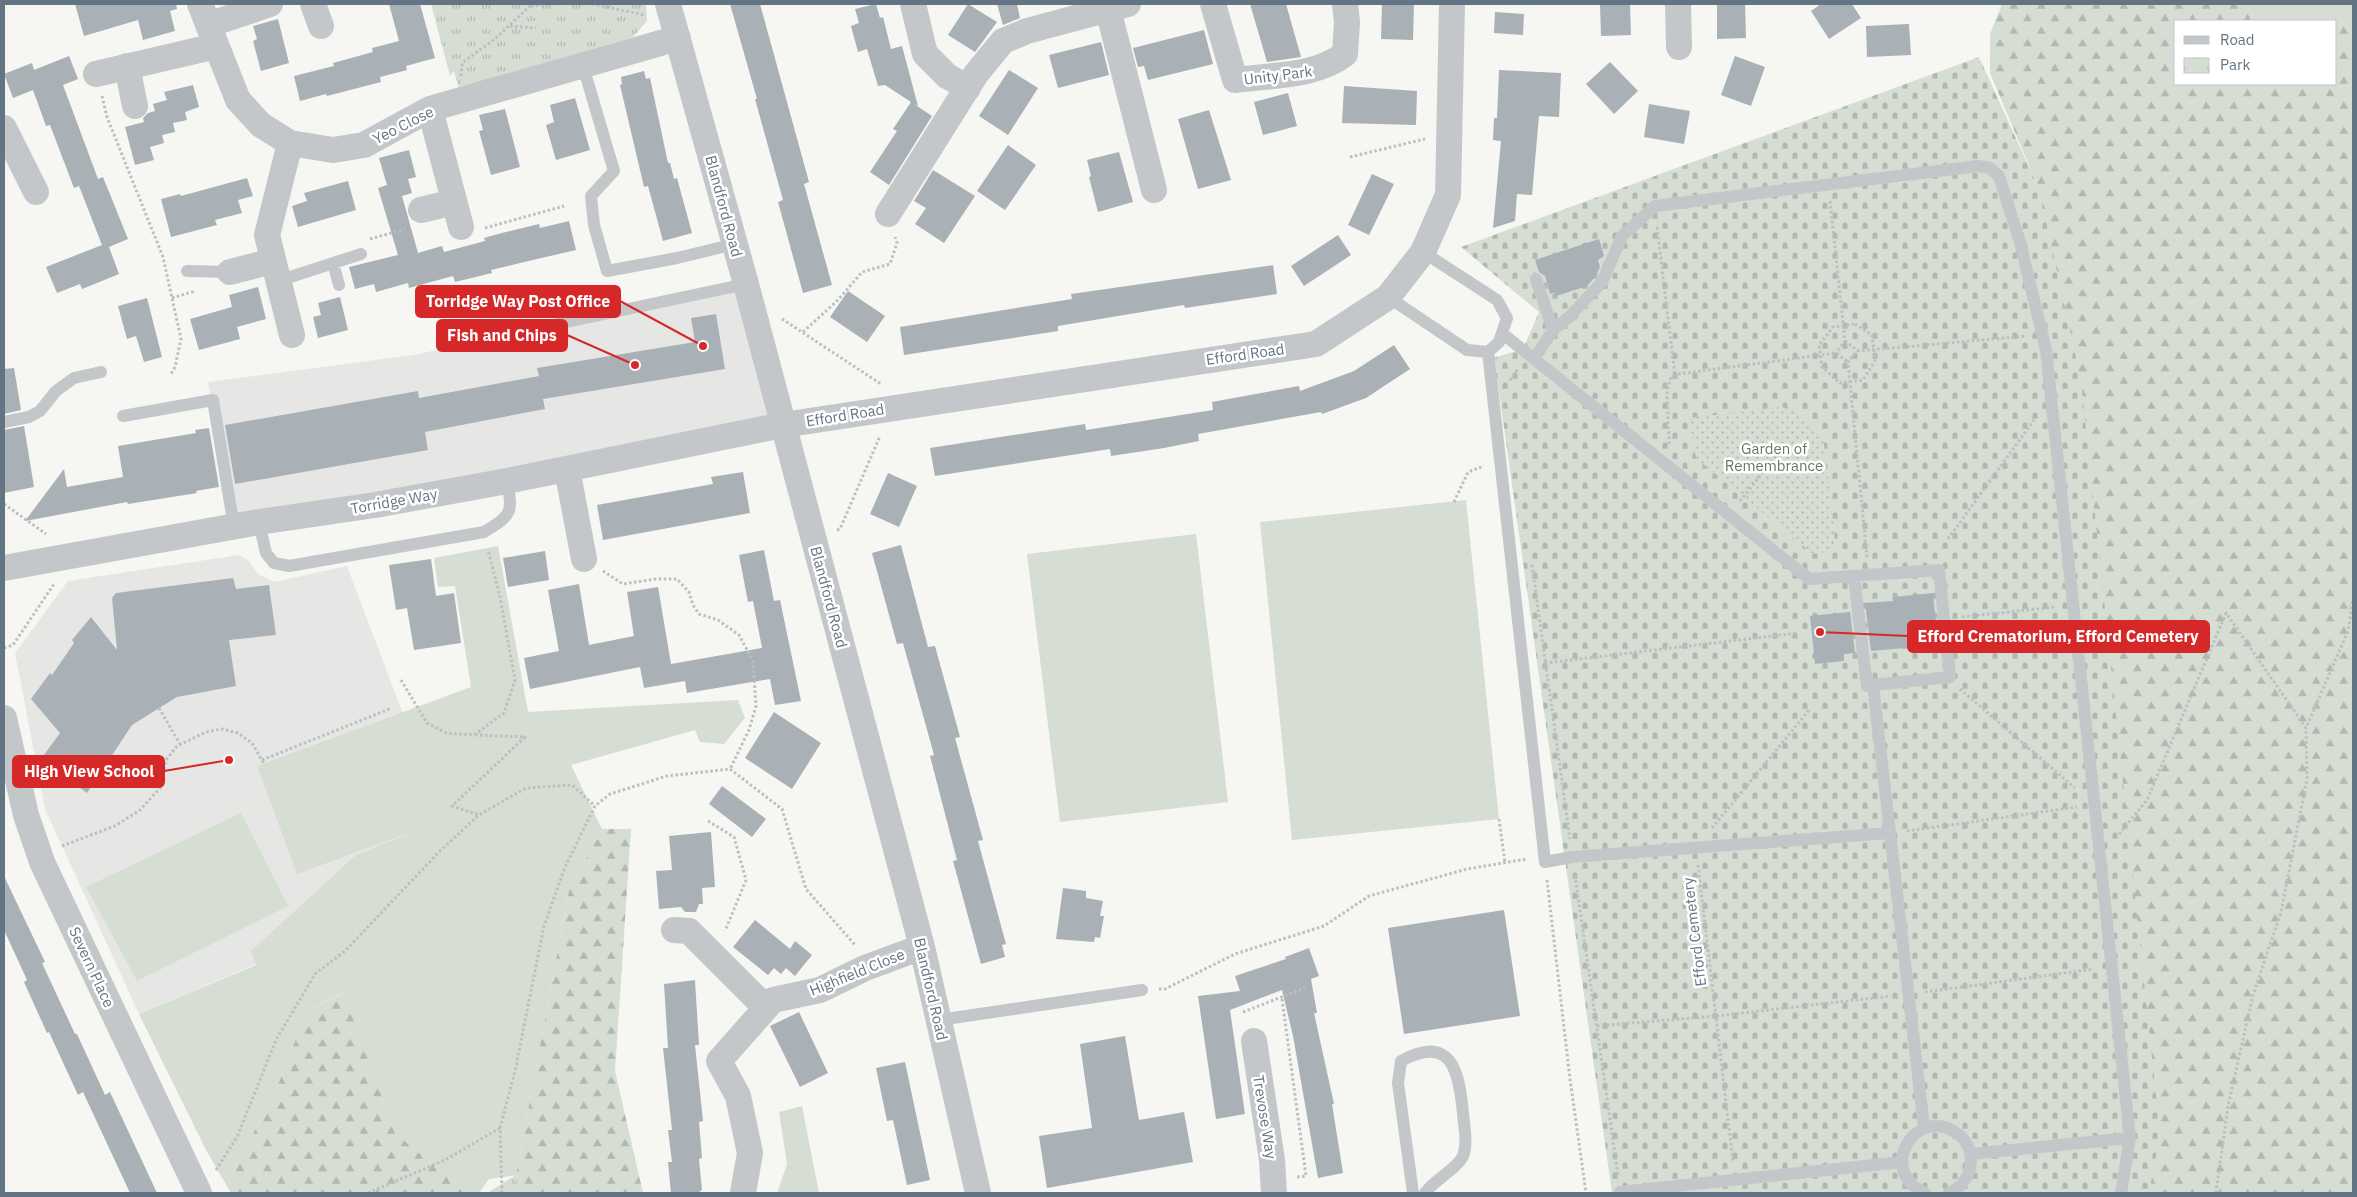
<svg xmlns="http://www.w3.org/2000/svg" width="2357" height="1197" viewBox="0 0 2357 1197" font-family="'IBM Plex Sans',sans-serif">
<defs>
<pattern id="forest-firs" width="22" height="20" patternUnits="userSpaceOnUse" patternTransform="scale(1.25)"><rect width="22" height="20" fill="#d6ddd3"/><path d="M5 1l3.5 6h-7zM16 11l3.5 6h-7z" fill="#b1b8b1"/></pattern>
<pattern id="cemetery-stones" width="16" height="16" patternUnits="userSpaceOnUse" patternTransform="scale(1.25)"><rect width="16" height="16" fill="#d6ddd3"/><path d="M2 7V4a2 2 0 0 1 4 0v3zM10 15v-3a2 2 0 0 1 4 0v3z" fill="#b1b8b1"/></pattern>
<pattern id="park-tufts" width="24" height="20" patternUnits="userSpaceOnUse" patternTransform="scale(1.25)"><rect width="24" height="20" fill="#d6ddd3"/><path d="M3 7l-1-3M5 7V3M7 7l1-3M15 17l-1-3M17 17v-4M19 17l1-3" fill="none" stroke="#b1b8b1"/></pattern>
<pattern id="garden-dots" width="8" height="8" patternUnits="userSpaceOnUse" patternTransform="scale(1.25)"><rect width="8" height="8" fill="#d6ddd3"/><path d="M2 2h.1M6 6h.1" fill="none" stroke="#b1b8b1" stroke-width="1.8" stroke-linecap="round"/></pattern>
</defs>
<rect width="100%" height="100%" fill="#f6f6f2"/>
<path fill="#e6e7e5" d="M 746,284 L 783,425 L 234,527 L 208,382 L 413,355 Z
M 239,555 L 248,560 L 258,574 L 274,582 L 347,566 L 443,820 L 256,964 L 139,1014 L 45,809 L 15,653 L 68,581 Z"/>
<path fill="#d6ddd3" d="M 2248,4 L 2353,4 L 2353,18 L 2336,27 L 2336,21 L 2254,21 Z
M 1466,500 L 1499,819 L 1292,840 L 1260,522 Z
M 1196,534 L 1228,802 L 1060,822 L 1027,554 Z
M 498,546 L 528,712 L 738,700 L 745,718 L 724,744 L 700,742 L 695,730 L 571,765 L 602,829 L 569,890 L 516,1175 L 489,1179 L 479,1193 L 467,1193 L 395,1133 L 343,993 L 307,1011 L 276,1090 L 234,1170 L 234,1193 L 231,1193 L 206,1150 L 139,1014 L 256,965 L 251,951 L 356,855 L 422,828 L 297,874 L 257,766 L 471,687 L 455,586 L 438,587 L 434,558 Z
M 241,813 L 288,906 L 137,981 L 86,887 Z
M 802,1106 L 819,1193 L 777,1193 L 787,1164 L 779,1112 Z"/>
<path fill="url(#forest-firs)" d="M 2002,4 L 2248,4 L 2254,21 L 2176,21 L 2176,84 L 2336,84 L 2336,27 L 2353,18 L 2353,1193 L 2140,1193 L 2038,187 L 1990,73 L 1990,34 Z
M 602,829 L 631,829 L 615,1071 L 643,1193 L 518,1193 L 516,1175 L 569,890 Z
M 344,993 L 395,1133 L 467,1193 L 234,1193 L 234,1170 L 276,1090 L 307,1011 Z"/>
<path fill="url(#cemetery-stones)" d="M 1979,57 L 2039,189 L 2081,381 L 2160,1134 L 2149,1193 L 1612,1193 L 1498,385 L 1493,358 L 1523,349 L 1539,312 L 1461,247 Z"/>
<path fill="url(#park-tufts)" d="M 431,4 L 646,4 L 647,21 L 633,37 L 459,89 L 454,71 L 450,76 Z
M 516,1175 L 518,1193 L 487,1193 Z"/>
<path fill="url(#garden-dots)" d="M 1782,407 C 1801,413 1811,420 1823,436 L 1836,550 L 1813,554 L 1696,458 L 1689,418 Z"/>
<path fill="#a9b1b6" d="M 75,4 L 176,4 L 177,9 L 170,11 L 175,31 L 143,40 L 138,20 L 84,36 Z
M 389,4 L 420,4 L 435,58 L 406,66 L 407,70 L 380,77 L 381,82 L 327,96 L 326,94 L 300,101 L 294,76 L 334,66 L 333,63 L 373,52 L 372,48 L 399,41 Z
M 730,4 L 760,4 L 809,182 L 804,184 L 832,285 L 803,293 L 778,202 L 783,200 L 755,99 L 757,99 Z
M 876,4 L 880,18 L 883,17 L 891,49 L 902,46 L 918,106 L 914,104 L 932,116 L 889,185 L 870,172 L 897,131 L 893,129 L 911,102 L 885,85 L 878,86 L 867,49 L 858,52 L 851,26 L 859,23 L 855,9 Z
M 968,4 L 997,22 L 975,52 L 948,35 Z
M 997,4 L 1017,4 L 1020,18 L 1003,25 Z
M 1250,4 L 1286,4 L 1301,57 L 1267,62 Z
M 1382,4 L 1414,4 L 1413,40 L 1381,39 Z
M 1600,4 L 1630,4 L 1631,35 L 1601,36 Z
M 1717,4 L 1745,4 L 1746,38 L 1717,39 Z
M 1821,4 L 1852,4 L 1861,18 L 1829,39 L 1811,11 Z
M 1495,12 L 1524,14 L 1523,35 L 1494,33 Z
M 278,19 L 289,63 L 261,71 L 253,41 L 257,39 L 253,26 Z
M 1909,24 L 1911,55 L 1867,57 L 1866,26 Z
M 1204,30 L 1213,64 L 1148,80 L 1144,66 L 1138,67 L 1133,48 Z
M 1101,42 L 1109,75 L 1058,88 L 1049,55 Z
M 69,56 L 78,79 L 63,85 L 98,179 L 103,177 L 128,239 L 109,247 L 119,274 L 82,289 L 80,284 L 57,293 L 46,267 L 102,245 L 79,186 L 74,188 L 50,125 L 46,126 L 33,90 L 13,98 L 4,74 L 32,63 L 34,70 Z
M 1735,56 L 1765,67 L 1751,106 L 1721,95 Z
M 1610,62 L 1638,91 L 1614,114 L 1586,84 Z
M 1009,70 L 1038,88 L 1008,135 L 979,116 Z
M 1499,70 L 1561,73 L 1559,117 L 1539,116 L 1532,195 L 1517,194 L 1515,221 L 1493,228 L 1501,141 L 1493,140 L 1494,118 L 1497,118 Z
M 644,71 L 646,79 L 650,78 L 668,163 L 670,163 L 674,179 L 677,178 L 692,233 L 663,241 L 648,186 L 644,187 L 620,85 L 622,84 L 621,77 Z
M 193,85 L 199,107 L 185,112 L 187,120 L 173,123 L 175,132 L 162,135 L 164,143 L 150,147 L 154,160 L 135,165 L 125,127 L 144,122 L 143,118 L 148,113 L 155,111 L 153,104 L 167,100 L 164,92 Z
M 1344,86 L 1417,91 L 1416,125 L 1342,123 Z
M 1288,93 L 1297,126 L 1263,135 L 1254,102 Z
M 575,98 L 590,150 L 556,160 L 546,125 L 554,122 L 550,105 Z
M 1649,104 L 1690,111 L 1684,144 L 1644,137 Z
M 505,109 L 520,167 L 491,175 L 479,131 L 483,130 L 479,115 Z
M 1209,110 L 1231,180 L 1198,189 L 1178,119 Z
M 1008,145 L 1036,165 L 1005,210 L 977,191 Z
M 409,150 L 416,177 L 408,179 L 412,193 L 402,196 L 418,253 L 442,246 L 444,252 L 485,241 L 484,238 L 498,234 L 539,224 L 540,228 L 569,221 L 576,250 L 520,263 L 491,270 L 492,273 L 455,282 L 453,276 L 409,288 L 408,283 L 376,292 L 374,284 L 355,289 L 349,267 L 398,255 L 378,188 L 387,185 L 379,158 Z
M 1119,152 L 1133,202 L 1098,212 L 1089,177 L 1091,176 L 1087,160 Z
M 933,170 L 975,196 L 944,243 L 915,224 L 926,208 L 914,201 Z
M 1372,174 L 1394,184 L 1369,235 L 1348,225 Z
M 247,178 L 253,196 L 238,200 L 242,213 L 215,220 L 217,225 L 171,237 L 161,199 L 180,194 L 181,196 Z
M 348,181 L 356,210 L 298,227 L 292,206 L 307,201 L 304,193 Z
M 1338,235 L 1351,255 L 1304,286 L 1291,266 Z
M 1599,239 L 1604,256 L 1598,260 L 1600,267 L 1595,277 L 1587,286 L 1556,296 L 1555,292 L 1550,294 L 1545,276 L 1539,272 L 1535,260 Z
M 1273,265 L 1277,294 L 1185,308 L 1184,305 L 1058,326 L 1058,331 L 904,355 L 900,327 L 1072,299 L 1071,294 Z
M 258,287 L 266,319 L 237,327 L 240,339 L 199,350 L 190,319 L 232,307 L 229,295 Z
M 848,291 L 885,316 L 867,342 L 830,317 Z
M 340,297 L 348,330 L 318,338 L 313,317 L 321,315 L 318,303 Z
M 147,298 L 162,357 L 144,362 L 136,336 L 127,339 L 118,306 Z
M 716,314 L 725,369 L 543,399 L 545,409 L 425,432 L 428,450 L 235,484 L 225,425 L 418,391 L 419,398 L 539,376 L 537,368 L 695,342 L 691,318 Z
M 1394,345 L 1410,369 L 1366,398 L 1322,414 L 1321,412 L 1198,434 L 1199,441 L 1164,448 L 1111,456 L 1110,449 L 935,476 L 930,448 L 1085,424 L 1086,430 L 1213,410 L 1212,402 L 1299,386 L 1300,391 L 1354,371 Z
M 14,368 L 21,410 L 4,414 L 4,369 Z
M 24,426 L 34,487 L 4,493 L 4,430 Z
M 209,428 L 219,487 L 196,491 L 197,493 L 128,504 L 127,502 L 25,521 L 64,469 L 67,487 L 123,477 L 118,446 L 196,433 L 195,430 Z
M 743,472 L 750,513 L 603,540 L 597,505 L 713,484 L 711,477 Z
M 888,473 L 917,486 L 899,527 L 870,514 Z
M 901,545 L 928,647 L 935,646 L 960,737 L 955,738 L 983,840 L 978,841 L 1006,944 L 1002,945 L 1005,957 L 981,964 L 953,861 L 957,860 L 930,756 L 934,755 L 903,643 L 897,644 L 872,553 Z
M 764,550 L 774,601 L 780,600 L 801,701 L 775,705 L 770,679 L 687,693 L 685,681 L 644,688 L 640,667 L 530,689 L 524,658 L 559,651 L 548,590 L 579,584 L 589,645 L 634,636 L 627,592 L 658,587 L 671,664 L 762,648 L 753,601 L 748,602 L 739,555 Z
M 545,551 L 549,580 L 508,587 L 503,558 Z
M 431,559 L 436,596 L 454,593 L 461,643 L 414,650 L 407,608 L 396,610 L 389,565 Z
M 233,578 L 236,589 L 269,585 L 276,635 L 229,640 L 236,686 L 177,697 L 132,725 L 87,793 L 41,759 L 60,733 L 31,699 L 50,673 L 52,675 L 74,643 L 72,640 L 91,617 L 117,650 L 112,598 L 116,593 Z
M 1933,593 L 1938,645 L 1871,651 L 1865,603 L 1893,601 L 1893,597 Z
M 1850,612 L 1855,653 L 1844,654 L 1844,661 L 1815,664 L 1810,616 Z
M 774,712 L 821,743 L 792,789 L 745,758 Z
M 722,786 L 766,819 L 752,837 L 709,804 Z
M 711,832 L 715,887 L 702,888 L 703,904 L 699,904 L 696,912 L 685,912 L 681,907 L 659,909 L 656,871 L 672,870 L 669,836 Z
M 4,876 L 45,962 L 42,963 L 75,1034 L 77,1034 L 105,1095 L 110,1092 L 157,1193 L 130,1193 L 83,1092 L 78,1095 L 49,1032 L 47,1033 L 24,982 L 27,980 L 4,930 Z
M 1063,888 L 1086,891 L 1086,898 L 1103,901 L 1100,916 L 1104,916 L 1100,938 L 1095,937 L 1094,942 L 1056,939 Z
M 1504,910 L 1520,1016 L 1404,1034 L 1388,928 Z
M 755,920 L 790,949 L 795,941 L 812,955 L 795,976 L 786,968 L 781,974 L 774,968 L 768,975 L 733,947 Z
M 1309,948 L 1319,976 L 1311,979 L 1317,1013 L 1314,1013 L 1334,1104 L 1332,1104 L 1343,1173 L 1318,1178 L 1293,1036 L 1282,990 L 1230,1010 L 1245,1114 L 1216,1119 L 1198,996 L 1240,991 L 1235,976 L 1286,959 L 1285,957 Z
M 695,980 L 699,1045 L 695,1045 L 703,1121 L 699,1122 L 702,1158 L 699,1159 L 702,1190 L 700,1191 L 700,1193 L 671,1193 L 668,1162 L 672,1162 L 668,1130 L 672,1130 L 663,1048 L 668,1048 L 664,984 Z
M 799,1012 L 828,1073 L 800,1087 L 770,1026 Z
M 1125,1036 L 1139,1120 L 1184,1112 L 1193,1162 L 1047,1188 L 1039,1136 L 1092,1128 L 1080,1044 Z
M 905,1062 L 930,1180 L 907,1185 L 893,1120 L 887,1121 L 876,1068 Z"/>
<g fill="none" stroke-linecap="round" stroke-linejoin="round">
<path stroke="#bcbfc1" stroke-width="3" stroke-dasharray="2.5 2.5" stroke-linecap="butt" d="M 592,4 L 645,15
M 531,6 L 553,4
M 510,26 L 536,28
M 461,76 L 462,63 L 495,39 L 532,4
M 102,96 L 107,117 L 163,257 L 181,339 L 175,367 L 171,374
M 1350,157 L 1425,139
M 1830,201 L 1845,341 L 1836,353
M 1657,227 L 1675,376
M 485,228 L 564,206
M 370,239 L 405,229
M 172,298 L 195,291
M 782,319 L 881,384
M 1855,324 L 1872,335 L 1875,361 L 1863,380 L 1840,383 L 1822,367 L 1819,345 L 1833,327 Z
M 803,332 L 838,300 L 862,272 L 890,264 L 897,243 L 895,237
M 1845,341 L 1858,351
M 1510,380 L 1518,369
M 1669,444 L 1667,393 L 1670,379 L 1678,374 L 1836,353 L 1848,362
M 1740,501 L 1776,456
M 1454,502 L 1468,472 L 1484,466
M 4,504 L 46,534
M 837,530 L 840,529 L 880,436
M 1948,539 L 2034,420
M 1867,557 L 1848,362 L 1858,351 L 2026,336
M 1532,565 L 1570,839
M 603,571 L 623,584 L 656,579 L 677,579 L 689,592 L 693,605 L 699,614 L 718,620 L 739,635 L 753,661 L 756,706 L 749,730 L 730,769
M 1962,617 L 2055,607
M 4,648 L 13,645 L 54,584
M 1545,663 L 1798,633
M 401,680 L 427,723 L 446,733 L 474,735 L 504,713 L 515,680 L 500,597 L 488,550
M 1960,689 L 2075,788
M 159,708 L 180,744
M 475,735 L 525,737 L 452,806 L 479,815 L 526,788 L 572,785 L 595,806
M 262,760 L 392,708
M 1499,819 L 1505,863
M 708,821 L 734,837 L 746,880 L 725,931
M 1712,828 L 1810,709
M 1907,831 L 2077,807
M 2116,838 L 2147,800 L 2226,613 L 2306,728 L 2348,631 L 2353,599
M 62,846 L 115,826 L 140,810 L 160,788 L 166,760 L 177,746 L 206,732 L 222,729 L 238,733 L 252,743 L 264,764
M 1698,865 L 1733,1162
M 1575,875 L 1618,1175
M 1547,880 L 1570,1079 L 1586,1193
M 1159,989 L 1165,989 L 1235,954 L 1324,926 L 1369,896 L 1467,869 L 1527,859
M 1925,992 L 2094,969
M 1282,999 L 1306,1176 L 1297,1177
M 1243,1012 L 1305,988
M 1597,1026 L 1716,1016 L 1891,996
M 216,1170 L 237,1137 L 276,1040 L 315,974 L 345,951 L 441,850 L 479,815
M 368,1193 L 445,1160 L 500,1128
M 502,1193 L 500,1128 L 515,1071 L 544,926 L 565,867 L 595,806 L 610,794 L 667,776 L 730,769 L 782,809 L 806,889 L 855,945
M 2216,1193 L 2228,1106 L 2253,995 L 2281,912 L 2307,779 L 2306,728"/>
<path stroke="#c3c7ca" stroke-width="12" d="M 583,66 L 614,171 L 591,196 L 594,225 L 607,271 L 677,258 L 735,244
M 333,263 L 339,285
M 187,271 L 230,272
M 1536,279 L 1553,330
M 278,281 L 361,254
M 1388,297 L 1467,350 L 1488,352 L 1499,342 L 1507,318 L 1497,300 L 1423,252
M 524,331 L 746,284
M 1503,334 L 1809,579 L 1939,570 L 1950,677 L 1873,685 L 1924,1128
M 1488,352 L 1545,862 L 1572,857 L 1890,833
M 1534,359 L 1553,330 L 1570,316 L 1602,282 L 1622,236 L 1655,206 L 1978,166 L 1990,168 L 1999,176 L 2020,242 L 2046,350 L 2130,1138 L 2121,1193
M 123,416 L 213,400 L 234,527
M 4,422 L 29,417 L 40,411 L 56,391 L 74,378 L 101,372
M 259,522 L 266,553 L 274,563 L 289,566 L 484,532 C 512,515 513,513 507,481
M 1854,576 L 1867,686 L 1873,685
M 939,1020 L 1142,990
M 1971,1154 L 2130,1138
M 1620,1192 L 1902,1162
M 1413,1193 L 1398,1083 L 1401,1061 C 1452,1033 1459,1072 1463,1113 C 1464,1127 1468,1143 1463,1156 C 1457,1169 1434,1180 1425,1193
M 1925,1193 C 1875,1171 1917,1103 1958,1134 C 1966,1140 1971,1150 1971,1160 C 1971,1175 1962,1187 1949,1193"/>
<path stroke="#c3c7ca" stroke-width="26" d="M 200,4 L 238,100 L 261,125 L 290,143 L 333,150 L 364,145 L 430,109 L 678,38
M 313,4 L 321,26
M 668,4 L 746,284 L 922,947 L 978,1193
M 913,4 L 925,54 L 947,76 L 968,88
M 1213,4 L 1235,80 C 1272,75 1315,77 1345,54 L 1347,22 L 1345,4
M 1678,4 L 1679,47
M 1108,9 L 1154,190
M 208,25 L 270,4
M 127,66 L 135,106
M 96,74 L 216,46
M 430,109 L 461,227
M 4,128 L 36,192
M 290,143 L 267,235 L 292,335
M 421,210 L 454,202
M 888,214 L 976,74 L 1003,41 L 1027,31 L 1128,4
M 230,272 L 273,261
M 567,469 L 584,559
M 4,568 L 259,522 L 375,505 L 507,481 L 783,425 L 1316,344 L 1388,297 L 1423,252 L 1448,195 L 1452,4
M 4,718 L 26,815 L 42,862 L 199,1193
M 674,930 L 689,931 L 766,1008
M 1254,1041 L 1272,1160 L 1274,1193
M 743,1193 L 750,1153 L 738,1096 L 719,1061 L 773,1000 L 820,990 L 865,968 L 922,947"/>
</g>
<g text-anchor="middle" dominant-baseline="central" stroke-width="5" stroke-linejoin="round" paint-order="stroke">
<g font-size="15" fill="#637584" stroke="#fff">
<text transform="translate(1278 75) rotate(-7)">Unity Park</text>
<text transform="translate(403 125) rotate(-27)">Yeo Close</text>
<text transform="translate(724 206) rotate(75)">Blandford Road</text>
<text transform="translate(1245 354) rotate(-8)">Efford Road</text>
<text transform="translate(845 415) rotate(-9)">Efford Road</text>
<text transform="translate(394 501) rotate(-10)">Torridge Way</text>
<text transform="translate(829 597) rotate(75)">Blandford Road</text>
<text transform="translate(1694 932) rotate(-97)">Efford Cemetery</text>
<text transform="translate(92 967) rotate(65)">Severn Place</text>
<text transform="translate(857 972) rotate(-22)">Highfield Close</text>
<text transform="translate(931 989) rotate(77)">Blandford Road</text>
<text transform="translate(1265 1117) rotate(81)">Trevose Way</text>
</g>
<g font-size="15" fill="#677b63" stroke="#fff">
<text x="1774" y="448">Garden of<tspan x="1774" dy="17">Remembrance</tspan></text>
</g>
</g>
<path fill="none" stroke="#d62828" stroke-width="2" d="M703 346L620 301M635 365L567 335M1820 632L1908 636M229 760L164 771"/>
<g fill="#d62828" stroke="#fff" stroke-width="2">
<circle cx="703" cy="346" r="5"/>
<circle cx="635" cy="365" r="5"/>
<circle cx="1820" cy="632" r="5"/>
<circle cx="229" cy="760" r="5"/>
</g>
<g fill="#d62828" stroke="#d62828" stroke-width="2">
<rect x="416" y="286" width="204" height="31" rx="5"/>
<rect x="437" y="320" width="130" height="31" rx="5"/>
<rect x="1908" y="621" width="301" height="31" rx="5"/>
<rect x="13" y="756" width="151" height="31" rx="5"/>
</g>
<g font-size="16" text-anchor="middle" font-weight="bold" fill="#fff">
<text x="518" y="307">Torridge Way Post Office</text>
<text x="502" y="341">Fish and Chips</text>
<text x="2058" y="642">Efford Crematorium, Efford Cemetery</text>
<text x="89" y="777">High View School</text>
</g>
<rect width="2357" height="1197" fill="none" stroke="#637584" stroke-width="10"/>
<rect x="2174" y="20" width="162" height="65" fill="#ffffff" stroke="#c1c8ce"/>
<rect x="2184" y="36" width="25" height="8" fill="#c3c7ca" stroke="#c1c8ce"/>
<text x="2220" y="45" font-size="15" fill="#637584">Road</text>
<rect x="2184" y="58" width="25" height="15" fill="url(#park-tufts)" stroke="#c1c8ce"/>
<text x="2220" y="70" font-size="15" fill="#637584">Park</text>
</svg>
